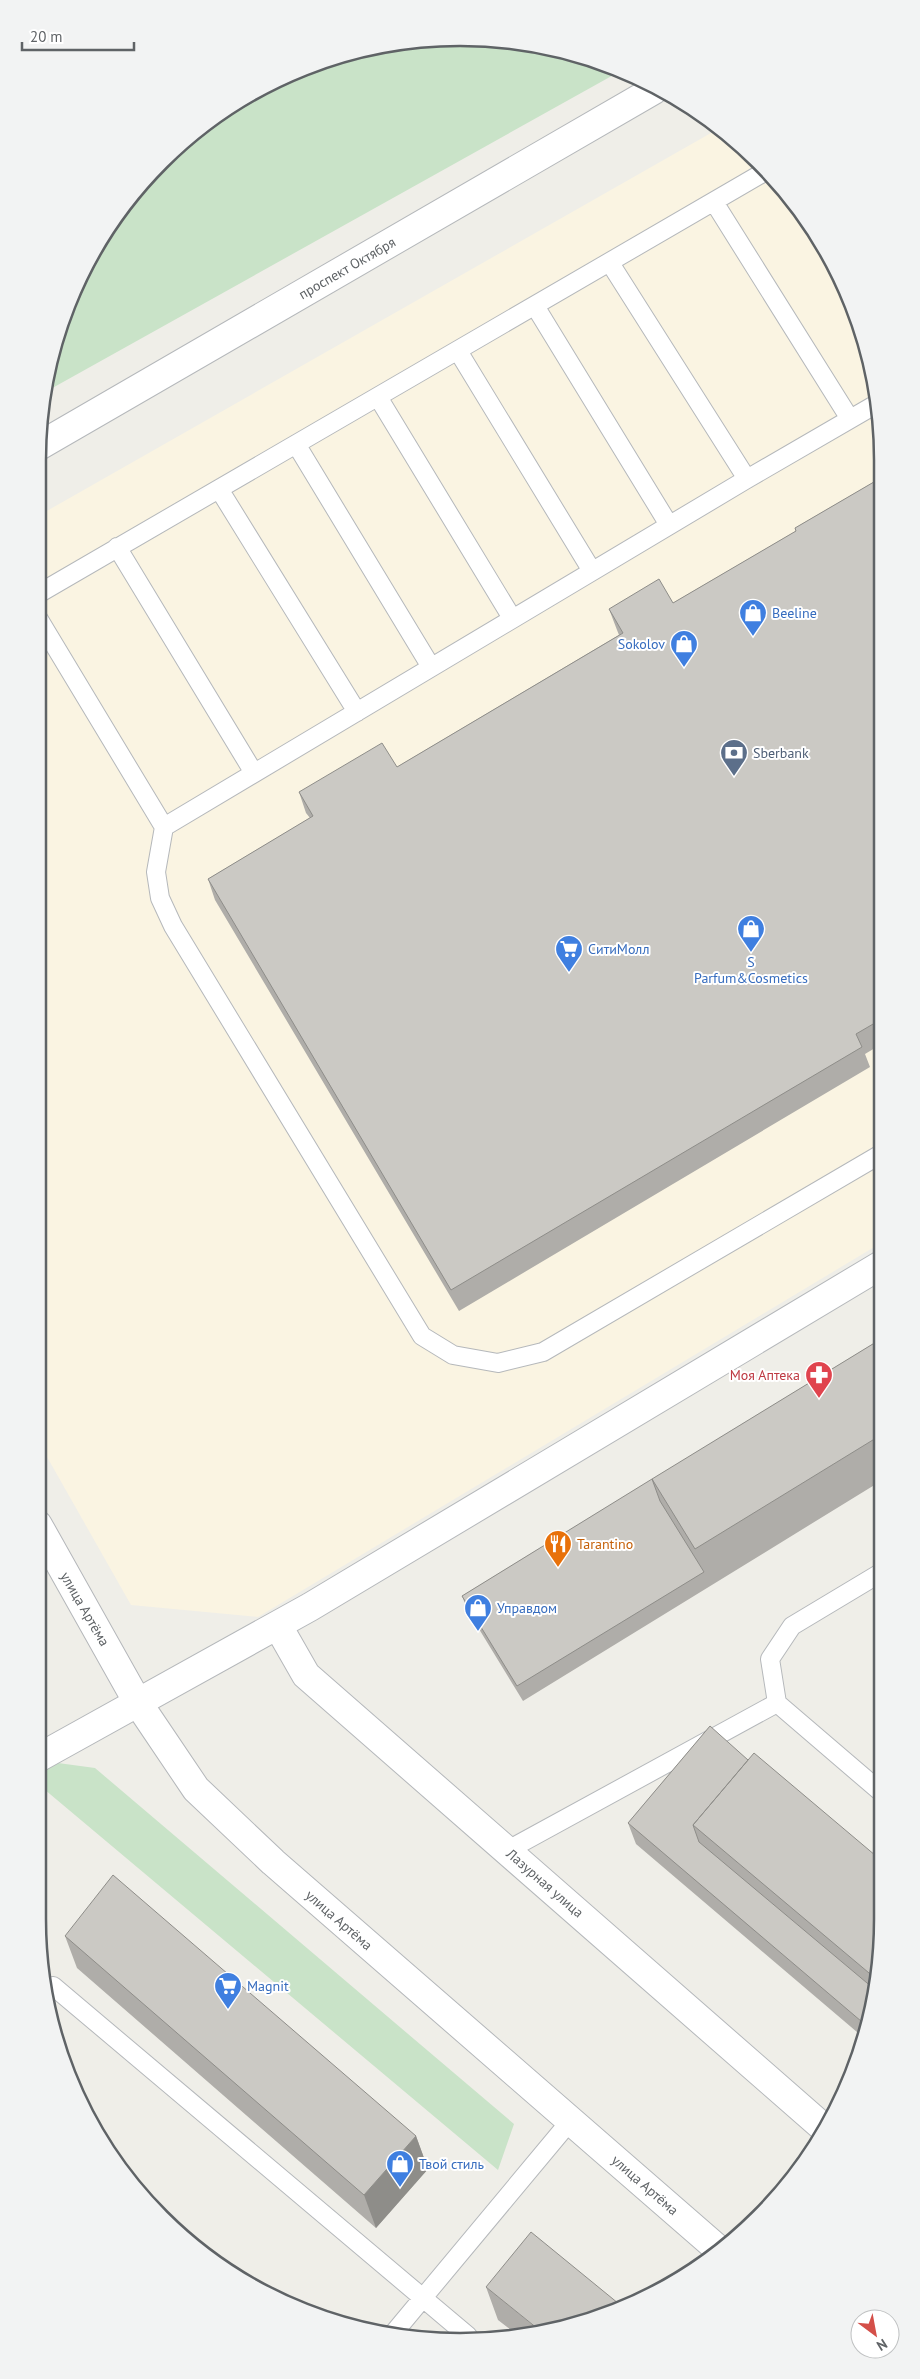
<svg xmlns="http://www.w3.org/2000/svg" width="920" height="2379" viewBox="0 0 920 2379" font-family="'PT Sans',sans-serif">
<rect width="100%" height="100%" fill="#efeee8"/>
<path fill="#faf4e2" d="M 718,129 L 778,182 L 839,273 L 879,405 L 881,1243 L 258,1617 L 131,1605 L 38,1441 L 38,516 Z"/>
<path fill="#c9e3c8" d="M 488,38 L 570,52 L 617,73 L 47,391 L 52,350 L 81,273 L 125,203 L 182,142 L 249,94 L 324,60 L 405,41 Z
M 58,1763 L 95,1768 L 514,2124 L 498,2170 L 38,1784 L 38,1774 Z"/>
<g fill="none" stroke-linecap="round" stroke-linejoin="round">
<defs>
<path id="service" d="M 714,202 L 850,419
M 610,263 L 747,479
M 535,306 L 669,525
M 458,351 L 592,571
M 378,397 L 512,618
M 296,444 L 431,667
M 219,489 L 357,712
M 117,547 L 254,773
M 38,594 L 766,171
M 38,618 L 164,827 L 747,479 L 878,403
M 164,827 L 156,872 L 160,898 L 173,926 L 422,1336 L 453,1355 L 498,1363 L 543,1352 L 881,1154
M 777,1703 L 770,1659 L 792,1626 L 882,1572
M 508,1850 L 777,1703 L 882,1793
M 49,1989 L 53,1986 L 468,2336
M 392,2335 L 571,2120"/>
<path id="minor" d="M 278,1626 L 306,1675 L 825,2129"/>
<path id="tertiary" d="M 39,446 L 654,90
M 38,1758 L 310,1607 L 881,1265"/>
<path id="secondary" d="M 38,1525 L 138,1703 L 196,1789 L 273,1862 L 718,2249"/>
</defs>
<use href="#service" stroke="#b5b8bb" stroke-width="20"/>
<use href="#minor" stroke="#b5b8bb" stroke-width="30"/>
<use href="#tertiary" stroke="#b5b8bb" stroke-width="30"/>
<use href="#secondary" stroke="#b4b7ba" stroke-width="30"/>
<use href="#service" stroke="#fff" stroke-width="18"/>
<use href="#minor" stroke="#fff" stroke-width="28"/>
<use href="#tertiary" stroke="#fff" stroke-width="28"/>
<use href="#secondary" stroke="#fff" stroke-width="28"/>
</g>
<path fill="#afada9" d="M 879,479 L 880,1045 L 865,1054 L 870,1067 L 459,1311 L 215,900 L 208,879 L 310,818 L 306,813 L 299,792 L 397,767 L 619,635 L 617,630 L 609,609 L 673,603 L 796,531 L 795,528 Z
M 881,1339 L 881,1481 L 523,1701 L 468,1611 L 462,1596 Z
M 710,1726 L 882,1919 L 868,2029 L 864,2038 L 636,1844 L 628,1823 Z
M 65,1936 L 416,2136 L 428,2169 L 376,2228 L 77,1968 Z
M 486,2287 L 543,2333 L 516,2334 L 498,2320 Z"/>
<path fill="#8e8d89" d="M 416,2136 L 428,2169 L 376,2228 L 364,2195 Z"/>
<path fill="#cbc9c4" stroke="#8e8d89" d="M 879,479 L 880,1020 L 856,1034 L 862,1047 L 451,1290 L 208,879 L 313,816 L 299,792 L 382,743 L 397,767 L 623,633 L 609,609 L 659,579 L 673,603 L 796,531 L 795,528 Z
M 881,1339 L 881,1435 L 695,1549 L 652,1479 Z
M 652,1479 L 660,1501 L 704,1572 L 517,1686 L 462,1596 Z
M 710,1726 L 748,1760 L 693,1825 L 699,1842 L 873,1988 L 868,2027 L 628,1823 Z
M 754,1753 L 882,1861 L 882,1919 L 875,1978 L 693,1825 Z
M 113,1875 L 416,2136 L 364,2195 L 65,1936 Z
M 531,2232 L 624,2308 L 543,2333 L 486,2287 Z"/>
<defs>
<symbol id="shop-pin" viewBox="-11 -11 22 30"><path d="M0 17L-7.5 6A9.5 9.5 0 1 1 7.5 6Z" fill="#3f7fe0" stroke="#fff"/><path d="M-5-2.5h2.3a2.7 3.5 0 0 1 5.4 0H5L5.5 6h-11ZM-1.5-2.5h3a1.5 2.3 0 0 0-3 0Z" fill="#fff"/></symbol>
<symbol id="bank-pin" viewBox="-11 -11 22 30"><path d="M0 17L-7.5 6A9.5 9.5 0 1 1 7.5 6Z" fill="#5c6f8a" stroke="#fff"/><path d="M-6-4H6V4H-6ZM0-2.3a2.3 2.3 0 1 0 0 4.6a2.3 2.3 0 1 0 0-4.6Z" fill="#fff"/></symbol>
<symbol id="supermarket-pin" viewBox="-11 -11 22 30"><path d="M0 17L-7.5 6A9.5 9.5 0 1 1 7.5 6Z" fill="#3f7fe0" stroke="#fff"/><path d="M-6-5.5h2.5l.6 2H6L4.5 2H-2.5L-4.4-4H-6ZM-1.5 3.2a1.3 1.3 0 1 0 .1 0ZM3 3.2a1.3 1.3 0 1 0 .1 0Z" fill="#fff"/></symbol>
<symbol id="pharmacy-pin" viewBox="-11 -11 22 30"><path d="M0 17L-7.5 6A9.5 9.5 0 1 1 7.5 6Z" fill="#e0444e" stroke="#fff"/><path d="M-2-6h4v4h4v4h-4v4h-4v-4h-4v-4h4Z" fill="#fff"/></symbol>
<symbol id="restaurant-pin" viewBox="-11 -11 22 30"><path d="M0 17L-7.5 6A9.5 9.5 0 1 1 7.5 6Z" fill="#e8710a" stroke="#fff"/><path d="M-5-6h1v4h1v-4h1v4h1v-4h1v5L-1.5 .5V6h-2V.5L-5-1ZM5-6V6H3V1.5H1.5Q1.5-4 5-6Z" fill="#fff"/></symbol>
</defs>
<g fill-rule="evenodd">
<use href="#shop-pin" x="737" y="597" width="32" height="43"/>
<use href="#shop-pin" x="668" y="628" width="32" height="43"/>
<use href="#bank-pin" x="718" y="737" width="32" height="43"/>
<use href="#shop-pin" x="735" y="913" width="32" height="43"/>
<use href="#supermarket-pin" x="553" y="933" width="32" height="43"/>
<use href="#pharmacy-pin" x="803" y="1359" width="32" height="43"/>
<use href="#restaurant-pin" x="542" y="1528" width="32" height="43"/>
<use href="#shop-pin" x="462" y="1592" width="32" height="43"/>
<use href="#supermarket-pin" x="212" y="1970" width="32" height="43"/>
<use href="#shop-pin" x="384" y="2148" width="32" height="43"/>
</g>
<g text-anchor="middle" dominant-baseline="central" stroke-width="4" stroke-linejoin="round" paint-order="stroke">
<g font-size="14" fill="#5f6366" stroke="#fff">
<text transform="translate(347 268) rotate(-30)">проспект Октября</text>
<text transform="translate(85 1609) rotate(60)">улица Артёма</text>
<text transform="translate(545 1883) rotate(41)">Лазурная улица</text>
<text transform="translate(339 1920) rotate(41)">улица Артёма</text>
<text transform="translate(645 2185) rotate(41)">улица Артёма</text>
</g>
<g font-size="14" fill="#366cbe" stroke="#fff" text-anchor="start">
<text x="772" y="613">Beeline</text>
<text x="665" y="644" text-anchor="end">Sokolov</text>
<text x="588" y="949">СитиМолл</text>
<text x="751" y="962" text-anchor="middle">S<tspan x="751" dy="16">Parfum&amp;Cosmetics</tspan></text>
<text x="497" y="1608">Управдом</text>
<text x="247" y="1986">Magnit</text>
<text x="419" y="2164">Твой стиль</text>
</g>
<g font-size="14" fill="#4e5e75" stroke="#fff" text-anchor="start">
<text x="753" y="753">Sberbank</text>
</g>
<g font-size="14" fill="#be3a42" stroke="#fff" text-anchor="end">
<text x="800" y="1375">Моя Аптека</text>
</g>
<g font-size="14" fill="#c56008" stroke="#fff" text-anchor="start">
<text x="577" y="1544">Tarantino</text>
</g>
</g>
<path d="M0 0H920V2379H0ZM460 46H460A414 414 0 0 1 874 460V1919A414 414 0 0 1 460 2333H460A414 414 0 0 1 46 1919V460A414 414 0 0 1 460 46Z" fill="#f2f3f3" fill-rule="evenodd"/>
<path fill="none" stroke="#5f6366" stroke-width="2.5" d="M460 46H460A414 414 0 0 1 874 460V1919A414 414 0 0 1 460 2333H460A414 414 0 0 1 46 1919V460A414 414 0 0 1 460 46Z"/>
<g transform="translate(875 2334) rotate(148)"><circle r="24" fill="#ffffff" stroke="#bfc1c2"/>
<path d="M0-4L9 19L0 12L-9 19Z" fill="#d44f49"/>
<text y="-8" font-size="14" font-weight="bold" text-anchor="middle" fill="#5f6366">N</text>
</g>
<path d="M22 42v8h112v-8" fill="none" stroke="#5f6366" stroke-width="2.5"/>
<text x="30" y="42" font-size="15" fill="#5f6366" stroke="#ffffff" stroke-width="4" paint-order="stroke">20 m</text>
</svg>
